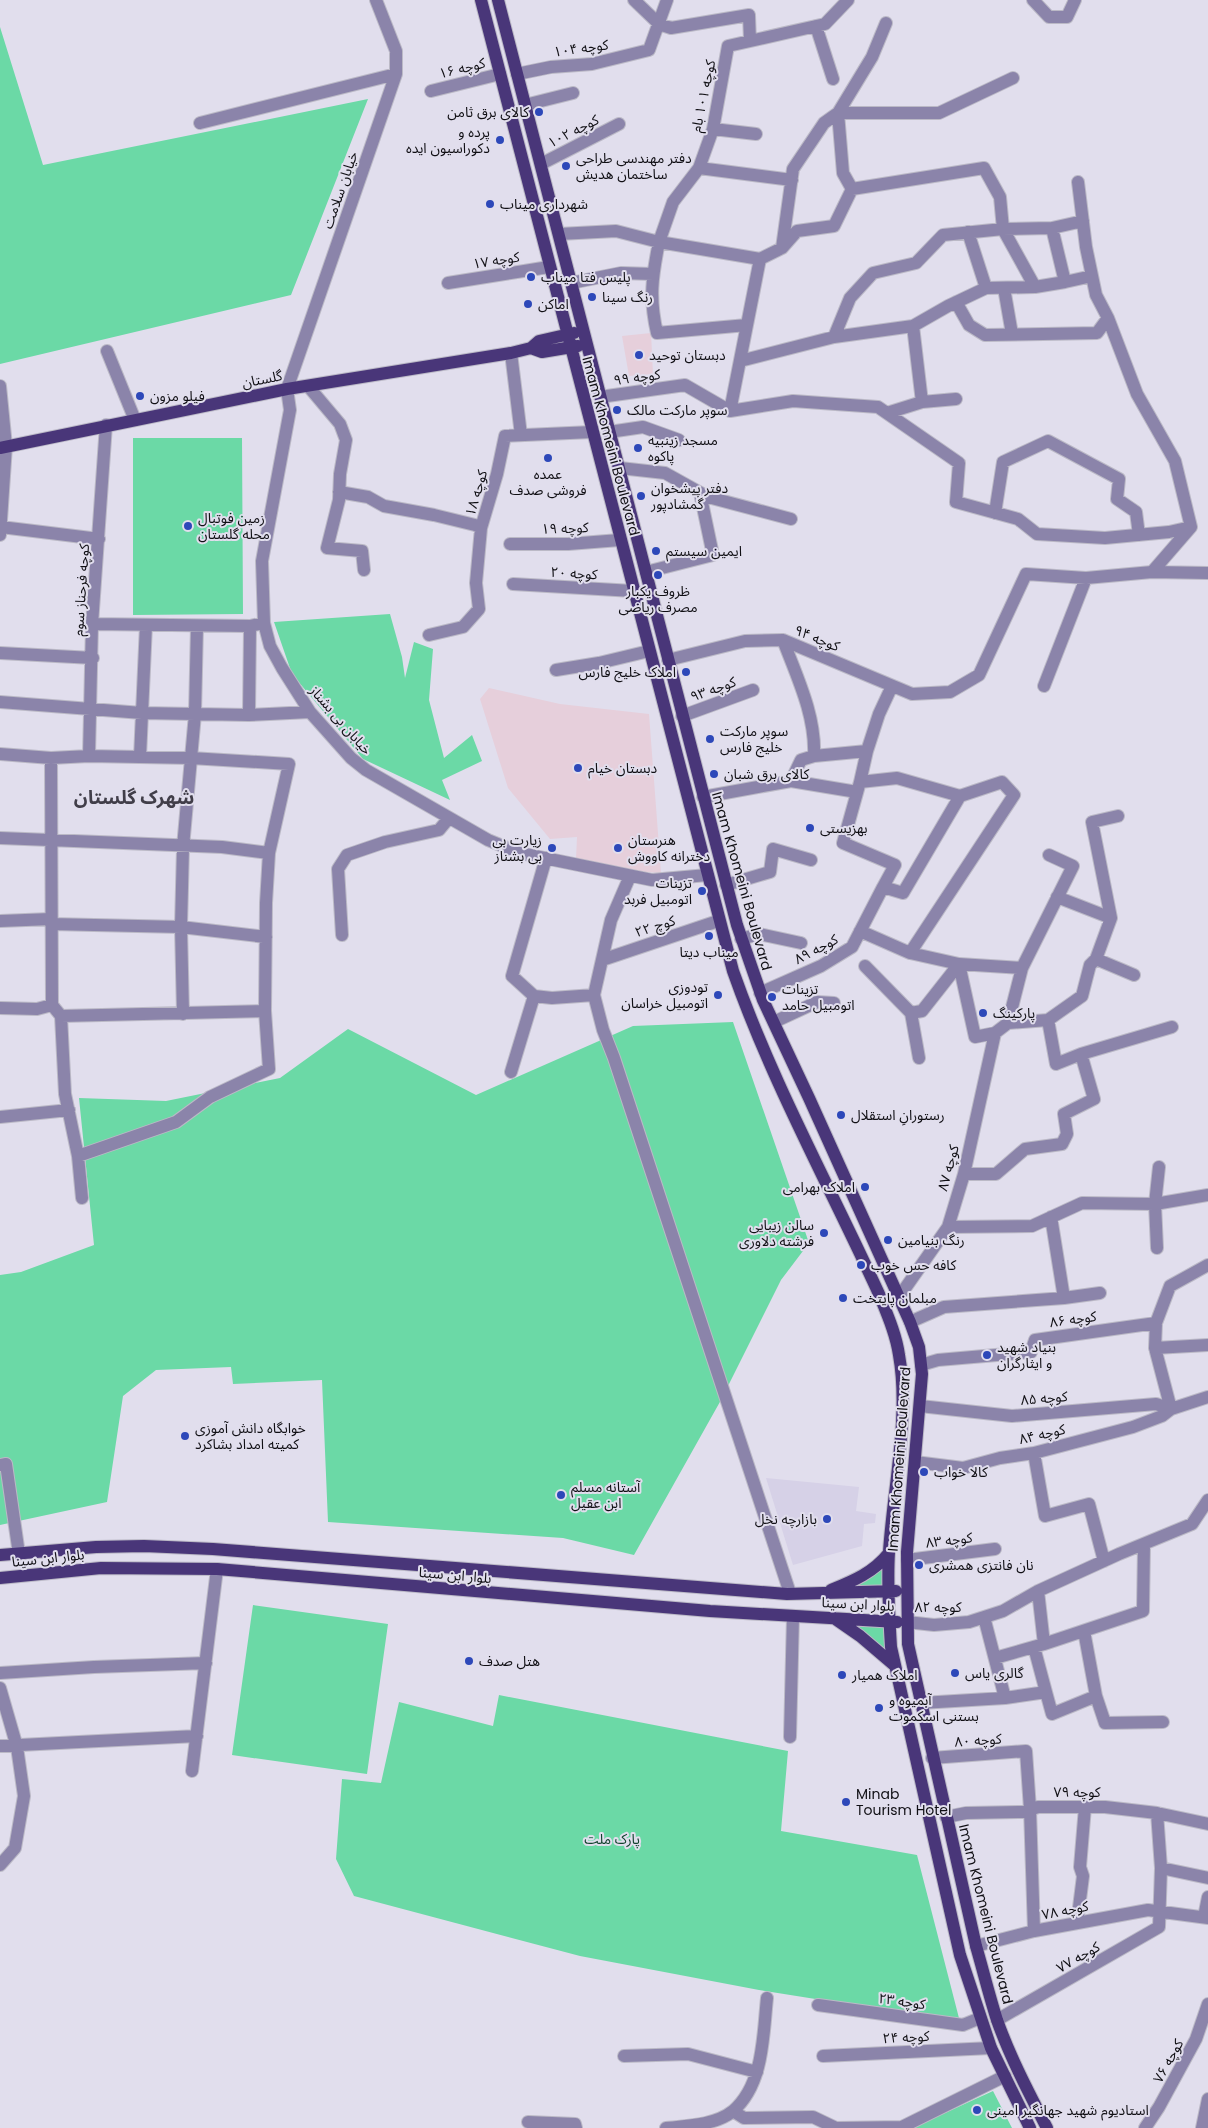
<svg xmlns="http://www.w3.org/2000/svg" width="1208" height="2128" viewBox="0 0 1208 2128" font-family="Poppins,'Noto Sans Arabic',sans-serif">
<rect width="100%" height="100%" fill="#e1deed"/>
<path fill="#d6d1e7" d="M 766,1478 L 859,1487 L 856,1511 L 876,1514 L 875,1523 L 864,1524 L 862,1546 L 793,1565 Z"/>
<path fill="#e6cfdb" d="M 651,333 L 653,374 L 629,376 L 622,336 Z
M 489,688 L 560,704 L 649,714 L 661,873 L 631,871 L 576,859 L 577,837 L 550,839 L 508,788 L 480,699 Z"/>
<path fill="#6bd9a6" d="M 0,27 L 43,165 L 368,99 L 291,295 L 0,364 Z
M 133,438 L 242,438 L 243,614 L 133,615 Z
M 390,614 L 402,657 L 405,678 L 414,642 L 433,649 L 429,700 L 444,758 L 472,735 L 482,761 L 442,780 L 450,800 L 363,759 L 292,674 L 274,622 Z
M 733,1022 L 809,1243 L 781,1280 L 721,1400 L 634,1555 L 563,1538 L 328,1522 L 322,1380 L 233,1384 L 231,1367 L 156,1370 L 123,1396 L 107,1502 L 0,1525 L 0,1275 L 21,1272 L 94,1245 L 79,1098 L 166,1101 L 280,1078 L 348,1029 L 476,1095 L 633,1026 Z
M 886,1567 L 886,1589 L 846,1589 Z
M 253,1605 L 388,1624 L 367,1774 L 232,1755 Z
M 845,1621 L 886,1624 L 890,1656 Z
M 499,1695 L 788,1751 L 781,1831 L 917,1855 L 960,2022 L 759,1990 L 580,1956 L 354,1896 L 336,1859 L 342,1779 L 381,1783 L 399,1702 L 493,1726 Z
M 993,2091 L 1012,2128 L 912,2128 Z"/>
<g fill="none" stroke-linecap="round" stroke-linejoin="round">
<defs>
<path id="minor" d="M 376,0 L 396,51 L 396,74 L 287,389 L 290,410 L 262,561 L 264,623 L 270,646 L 282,668 L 310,712 L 351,758 L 366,770 L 488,840 L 520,853 L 652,880 L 707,875
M 634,0 L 659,24 L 671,28 L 749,15 L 750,41
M 1033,0 L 1049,17 L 1067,17 L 1075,0
M 816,26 L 833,79
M 517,74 L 551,67 L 592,64 L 649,50 L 667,0
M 431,91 L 500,74
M 525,105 L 573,93
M 200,123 L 396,74
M 713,129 L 756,134
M 541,164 L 619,124
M 699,168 L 792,180
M 1052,228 L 1083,221
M 968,232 L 986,288
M 559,234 L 616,231 L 659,242 L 673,202 L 699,168 L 713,129 L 728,46 L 825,24 L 848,0
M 782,248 L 793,169 L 824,123 L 838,113 L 872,57 L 886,23
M 1065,282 L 1092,276
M 448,283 L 549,267
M 571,283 L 621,273 L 653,274
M 1004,288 L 1012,334
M 956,302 L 969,325 L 985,335 L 1097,333 L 1108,318 L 1096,295 L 1086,247 L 1078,182
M 747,325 L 657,333 C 649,298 652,277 659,242 L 760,259 L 782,248 L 797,231 L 834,226 L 852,189 L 843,173 L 838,113 L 939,113 L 1013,78
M 913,326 L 922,402
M 834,337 L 913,326 L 948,306 L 986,288 L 1035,287 L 1003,229 L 1000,197 L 984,168 L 852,189
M 107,351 L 135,420
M 511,353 L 521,435
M 740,361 L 834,337 L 850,298 L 873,273 L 916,263 L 943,235 L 1003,229 L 1052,228 L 1065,282 L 1035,287
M 308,386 L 340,424 L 346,440 L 340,474 L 339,500 L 327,548 L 362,551 L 364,570
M 600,397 L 685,385 L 730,411
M 730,411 L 793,401 L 878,407 L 959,463 L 956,502 L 1018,519 L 1037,534 L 1105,538 L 1169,532 L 1191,527 L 1175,461 L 1137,394 L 1108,318
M 730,411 L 760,259
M 887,413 L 922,402 L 956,399
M 609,432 L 643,427 L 679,440
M 620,468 L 665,473 L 708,497 L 791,519
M 339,492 L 368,497 L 384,506 L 434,515 L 475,525 L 481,528 L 497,474 L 505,436 L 592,432
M 995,513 L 1003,462 L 1048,441 L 1119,479 L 1117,499 L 1136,512 L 1139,535
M 1,527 L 99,539
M 0,535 L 6,446 L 0,386
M 510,544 L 568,544 L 620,540
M 646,572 L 713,555 L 700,493
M 1152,572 L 1191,527
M 513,584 L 633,591
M 92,624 L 250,626 L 264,623
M 429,635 L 463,627 L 479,609 L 476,583 L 481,528
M 783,640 C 797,677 816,716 814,756
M 0,653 L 93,658
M 668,660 L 745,641 L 783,640 L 912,694 L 950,692 L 979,675 L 1026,574 L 1086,578 L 1152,572 L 1208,573
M 556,670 L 599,663 L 649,651
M 1044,686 L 1086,578
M 0,702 L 142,713 L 249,715 L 310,712
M 249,715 L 250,626
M 682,716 L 753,690
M 867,751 L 879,714 L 892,686
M 0,754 L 51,758 L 89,756 L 191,758 L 289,764 L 269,853 L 266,903 L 265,1011 L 269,1069 L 210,1097 L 176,1122 L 78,1156
M 89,756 L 92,624 L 106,425
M 140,757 L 146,625
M 51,758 L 52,1005 L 61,1016 L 65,1094 L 78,1156 L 82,1198
M 791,781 L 857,792
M 860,782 L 843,843 L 895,865 L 883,887 L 903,893 L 960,796
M 703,797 L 791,781 L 801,760 L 814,756 L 867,751 L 860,782 L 897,778 L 960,796 L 1002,782 L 1014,795 L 910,953 L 860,931
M 0,838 L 222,847 L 269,853
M 726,885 L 770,872 L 773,849 L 811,860
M 1111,918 L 1092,822 L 1118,816
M 0,921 L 51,919
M 51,924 L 181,927 L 266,937
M 342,935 L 338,869 L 347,855 L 385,842 L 439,830 L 449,818
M 741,939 L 759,934 L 801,943
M 910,953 L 959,964 L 975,1037 L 995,1033 L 1008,1023 L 1048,1020 L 1082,996 L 1090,965 L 1096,959 L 1111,918 L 1057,897
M 1096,959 L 1134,975
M 602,960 L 718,921
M 865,966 L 911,1013 L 922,1011 L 959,964 L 1022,968 L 1008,1023
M 1022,968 L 1073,866 L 1049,855
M 760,993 L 821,966 L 852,947 L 883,887
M 594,995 L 603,1030 L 614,1058 L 790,1593
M 534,996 L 512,976 L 546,858
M 0,1008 L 37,1009 L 52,1005
M 911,1013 L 919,1058
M 183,1014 L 181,927 L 183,847 L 195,714 L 197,626
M 61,1016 L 265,1011
M 1048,1020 L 1056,1064 L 1081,1054 L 1172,1027
M 774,1022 L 817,1002 L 834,1003
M 511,1072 L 534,996 L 552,998 L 594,995 L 611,920 L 630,876
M 0,1117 L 69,1110
M 964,1174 L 996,1174 L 1025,1149 L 1062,1144 L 1067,1134 L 1064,1114 L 1094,1099 L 1081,1054
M 1051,1217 L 1064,1298
M 948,1227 L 1032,1226 L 1082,1203 L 1155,1204 L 1159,1167
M 1157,1248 L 1155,1204 L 1208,1195
M 899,1297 L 948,1227 L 964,1174 L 995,1033
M 910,1322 L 944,1307 L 1064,1298 L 1100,1293
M 1155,1348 L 1156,1323
M 921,1365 L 938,1360 L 1031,1352 L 1035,1340 L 1156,1323 L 1170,1286 L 1208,1265
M 920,1406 L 1012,1416 L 1156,1404 L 1171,1409
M 1171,1409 L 1155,1348 L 1208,1345
M 1034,1453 L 1045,1516 L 1089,1504 L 1104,1561
M 915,1462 L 963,1468 L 1000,1458 L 1034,1453 L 1133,1427 L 1162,1416 L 1171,1409 L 1208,1397
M 0,1465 L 6,1464 L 19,1554
M 907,1560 L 995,1549
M 984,1617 L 1005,1698
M 907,1622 L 934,1625 L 969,1622 L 1003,1611 L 1038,1591 L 1119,1554 L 1192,1524 L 1208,1500
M 1084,1631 L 1096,1696 L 1105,1723 L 1163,1722
M 1044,1644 L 1143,1611 L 1144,1544
M 995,1658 L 1044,1644 L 1038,1591
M 0,1673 L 94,1667 L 206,1663
M 0,1688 L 17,1747 L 24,1796 L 15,1848 L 0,1865
M 1046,1692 L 1052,1714 L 1096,1696
M 921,1703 L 1005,1698 L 1046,1692 L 1034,1647
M 790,1737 L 793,1616
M 0,1746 L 197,1736
M 932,1758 L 1026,1751 L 1030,1809 L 1034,1931
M 192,1771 L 217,1569
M 946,1817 L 966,1813 L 1023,1812 L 1038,1807 L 1105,1807 L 1157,1813 L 1208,1824
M 1161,1868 L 1208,1878
M 1204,1917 L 1208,1897
M 1077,1923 L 1083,1876 L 1080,1867 L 1085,1807
M 976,1946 L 1034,1931 L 1148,1910 L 1208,1918
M 818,2005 L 963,2025 L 980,2018
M 997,2020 L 1159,1927 L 1161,1868 L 1157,1813
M 624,2056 L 688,2054 L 757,2072
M 823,2056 L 991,2048
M 733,2111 L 744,2118 L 813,2117 L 836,2128 L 902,2127 L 1005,2076
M 528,2122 L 575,2124 L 576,2128
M 666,2128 C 687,2126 716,2125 733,2111 C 764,2084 763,2035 767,1998
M 1145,2128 L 1159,2107 L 1196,2039 L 1208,2004
M 1202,2128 L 1208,2099"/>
<path id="major" d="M 481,0 L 733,971 C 772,1082 830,1187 879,1294 C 887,1314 896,1334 899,1355 C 910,1416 893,1490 889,1552 C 887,1583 889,1615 891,1647 L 960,1955 L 991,2048 L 1030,2128
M 498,0 L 737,925 L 763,1000 L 809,1098 L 910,1322 L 919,1347 L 922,1374 L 907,1552 L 908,1644 L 976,1946 C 983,1970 989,1995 997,2020 C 1010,2057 1029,2093 1047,2128
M 531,348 L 542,352 L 578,346
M 0,448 L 287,389 L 511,353 L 531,348 L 539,341 L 574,333
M 0,1555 L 96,1547 L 144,1546 L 213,1549 L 787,1594 L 896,1591
M 0,1578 L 101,1568 L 217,1569 L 710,1611 L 897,1622
M 831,1590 C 853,1581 873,1573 889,1553
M 834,1618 L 860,1636 L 894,1665"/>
</defs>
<use href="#minor" stroke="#bbb9c6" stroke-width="14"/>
<use href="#major" stroke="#bbb9c6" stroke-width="14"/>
<use href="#minor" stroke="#8b84aa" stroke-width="12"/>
<use href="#major" stroke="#493679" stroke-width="12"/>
</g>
<g fill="#2d48b9" stroke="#e1deed" stroke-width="2">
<circle cx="539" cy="112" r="5"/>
<circle cx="500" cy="140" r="5"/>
<circle cx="566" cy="166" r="5"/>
<circle cx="490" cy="204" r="5"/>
<circle cx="531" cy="277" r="5"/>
<circle cx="592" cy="297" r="5"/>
<circle cx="528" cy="304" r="5"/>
<circle cx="639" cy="355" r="5"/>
<circle cx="140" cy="396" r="5"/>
<circle cx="617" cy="410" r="5"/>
<circle cx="638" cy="448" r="5"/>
<circle cx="548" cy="458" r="5"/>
<circle cx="641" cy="496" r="5"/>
<circle cx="188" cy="526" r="5"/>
<circle cx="656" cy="551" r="5"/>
<circle cx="658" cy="575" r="5"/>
<circle cx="686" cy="672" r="5"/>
<circle cx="710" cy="739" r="5"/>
<circle cx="578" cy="768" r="5"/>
<circle cx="714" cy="774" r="5"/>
<circle cx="810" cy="828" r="5"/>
<circle cx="552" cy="848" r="5"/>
<circle cx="618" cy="848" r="5"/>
<circle cx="702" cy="891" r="5"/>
<circle cx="709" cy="936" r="5"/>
<circle cx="718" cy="995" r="5"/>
<circle cx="772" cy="997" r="5"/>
<circle cx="983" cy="1013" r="5"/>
<circle cx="841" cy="1115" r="5"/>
<circle cx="865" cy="1187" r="5"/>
<circle cx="824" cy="1233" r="5"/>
<circle cx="888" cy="1240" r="5"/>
<circle cx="861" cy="1265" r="5"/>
<circle cx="843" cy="1298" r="5"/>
<circle cx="987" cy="1355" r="5"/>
<circle cx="185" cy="1436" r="5"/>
<circle cx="924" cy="1472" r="5"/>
<circle cx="561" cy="1495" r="5"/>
<circle cx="827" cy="1519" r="5"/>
<circle cx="919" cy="1565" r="5"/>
<circle cx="469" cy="1661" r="5"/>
<circle cx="955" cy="1673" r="5"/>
<circle cx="842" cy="1675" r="5"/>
<circle cx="879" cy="1708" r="5"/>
<circle cx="846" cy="1802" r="5"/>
<circle cx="977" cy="2110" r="5"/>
</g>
<g text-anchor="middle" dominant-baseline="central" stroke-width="4" stroke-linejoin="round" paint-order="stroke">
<g font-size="14" fill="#100f14" stroke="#e1deed">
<text transform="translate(581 48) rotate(-8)">کوچه ۱۰۴</text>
<text transform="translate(462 68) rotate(-14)">کوچه ۱۶</text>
<text transform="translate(703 96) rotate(-78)">کوچه ۱۰۱ بام</text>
<text transform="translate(573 131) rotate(-27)">کوچه ۱۰۲</text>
<text transform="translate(340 190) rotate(-71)">خیابان سلامت</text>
<text transform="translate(496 260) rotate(-9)">کوچه ۱۷</text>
<text transform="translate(637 377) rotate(-8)">کوچه ۹۹</text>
<text transform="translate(262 379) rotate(-11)">گلستان</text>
<text transform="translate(611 446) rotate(75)">Imam Khomeini Boulevard</text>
<text transform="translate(476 493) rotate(-74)">کوچه ۱۸</text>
<text transform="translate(565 528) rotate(-2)">کوچه ۱۹</text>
<text transform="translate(574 573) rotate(3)">کوچه ۲۰</text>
<text transform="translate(81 590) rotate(-86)">کوچه فرحناز سوم</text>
<text transform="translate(817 638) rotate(22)">کوچه ۹۴</text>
<text transform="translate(713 689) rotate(-20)">کوچه ۹۳</text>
<text transform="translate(341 720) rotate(49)">خیابان بی بشناز</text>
<text transform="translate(742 881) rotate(74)">Imam Khomeini Boulevard</text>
<text transform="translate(655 926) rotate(-18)">کوچ ۲۲</text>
<text transform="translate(816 949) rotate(-28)">کوچه ۸۹</text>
<text transform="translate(948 1168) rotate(-75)">کوچه ۸۷</text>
<text transform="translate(1073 1319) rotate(-8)">کوچه ۸۶</text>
<text transform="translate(1044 1398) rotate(-5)">کوچه ۸۵</text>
<text transform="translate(1042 1434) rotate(-13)">کوچه ۸۴</text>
<text transform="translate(899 1459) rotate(-86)">Imam Khomeini Boulevard</text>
<text transform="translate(949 1540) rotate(-7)">کوچه ۸۳</text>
<text transform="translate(48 1558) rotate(-6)">بلوار ابن سینا</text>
<text transform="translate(455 1575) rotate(5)">بلوار ابن سینا</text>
<text transform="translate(858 1604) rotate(3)">بلوار ابن سینا</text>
<text x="938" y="1607">کوچه ۸۲</text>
<text transform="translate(978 1740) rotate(-4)">کوچه ۸۰</text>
<text x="1077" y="1792">کوچه ۷۹</text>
<text transform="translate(1065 1910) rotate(-11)">کوچه ۷۸</text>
<text transform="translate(986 1914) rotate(76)">Imam Khomeini Boulevard</text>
<text transform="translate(1078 1957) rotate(-30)">کوچه ۷۷</text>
<text transform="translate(902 2001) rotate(8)">کوچه ۲۳</text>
<text transform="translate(906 2037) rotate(-3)">کوچه ۲۴</text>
<text transform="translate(1168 2061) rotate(-61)">کوچه ۷۶</text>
</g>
<g font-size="14" fill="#100f14" stroke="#e1deed" text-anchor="start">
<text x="529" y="112" text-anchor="end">کالای برق ثامن</text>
<text x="490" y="132" text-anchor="end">پرده و<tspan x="490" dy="16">دکوراسیون ایده</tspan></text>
<text x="576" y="158">دفتر مهندسی طراحی<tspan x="576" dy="16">ساختمان هدیش</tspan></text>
<text x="500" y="204">شهرداری میناب</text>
<text x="541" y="277">پلیس فتا میناب</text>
<text x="602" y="297">رنگ سینا</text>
<text x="538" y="304">اماکن</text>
<text x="649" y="355">دبستان توحید</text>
<text x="150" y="396">فیلو مزون</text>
<text x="627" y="410">سوپر مارکت مالک</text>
<text x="648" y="440">مسجد زینبیه<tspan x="648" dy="16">پاکوه</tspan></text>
<text x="548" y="474" text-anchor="middle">عمده<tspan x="548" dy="16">فروشی صدف</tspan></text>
<text x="651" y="488">دفتر پیشخوان<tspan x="651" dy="16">گمشادپور</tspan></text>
<text x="198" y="518">زمین فوتبال<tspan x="198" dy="16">محله گلستان</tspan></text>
<text x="666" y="551">ایمین سیستم</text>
<text x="658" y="591" text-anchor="middle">ظروف یکبار<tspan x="658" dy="16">مصرف ریاضی</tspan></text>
<text x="676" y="672" text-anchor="end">املاک خلیج فارس</text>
<text x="720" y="731">سوپر مارکت<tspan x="720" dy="16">خلیج فارس</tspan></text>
<text x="588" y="768">دبستان خیام</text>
<text x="724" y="774">کالای برق شبان</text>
<text x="820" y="828">بهزیستی</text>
<text x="542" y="840" text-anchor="end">زیارت بی<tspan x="542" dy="16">بی بشناز</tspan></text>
<text x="628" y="840">هنرستان<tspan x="628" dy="16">دخترانه کاووش</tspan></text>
<text x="692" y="883" text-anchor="end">تزینات<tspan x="692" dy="16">اتومبیل فربد</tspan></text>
<text x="709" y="952" text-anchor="middle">میناب دیتا</text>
<text x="708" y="987" text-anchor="end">تودوزی<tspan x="708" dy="16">اتومبیل خراسان</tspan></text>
<text x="782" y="989">تزینات<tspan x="782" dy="16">اتومبیل حامد</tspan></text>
<text x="993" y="1013">پارکینگ</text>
<text x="851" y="1115">رستورانِ استقلال</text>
<text x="855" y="1187" text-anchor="end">املاک بهرامی</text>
<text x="814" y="1225" text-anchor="end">سالن زیبایی<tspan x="814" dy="16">فرشته دلاوری</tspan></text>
<text x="898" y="1240">رنگ بنیامین</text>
<text x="871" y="1265">کافه حس خوب</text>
<text x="853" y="1298">مبلمان پایتخت</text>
<text x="997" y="1347">بنیاد شهید<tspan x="997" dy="16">و ایثارگران</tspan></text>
<text x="195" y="1428">خوابگاه دانش آموزی<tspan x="195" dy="16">کمیته امداد بشاکرد</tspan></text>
<text x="934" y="1472">کالا خواب</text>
<text x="571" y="1487">آستانه مسلم<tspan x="571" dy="16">ابن عقیل</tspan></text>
<text x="817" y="1519" text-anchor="end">بازارچه نخل</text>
<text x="929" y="1565">نان فانتزی همشری</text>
<text x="479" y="1661">هتل صدف</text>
<text x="965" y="1673">گالری یاس</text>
<text x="852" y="1675">املاک همیار</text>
<text x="889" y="1700">آبمیوه و<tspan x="889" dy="16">بستنی اسکموت</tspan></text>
<text x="856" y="1794">Minab<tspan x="856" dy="16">Tourism Hotel</tspan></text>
<text x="987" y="2110">استادیوم شهید جهانگیر امینی</text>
</g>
<g font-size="14" fill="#11422e" stroke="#e1deed">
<text x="612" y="1839">پارک ملت</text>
</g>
<g font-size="19" font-weight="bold" fill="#413e49" stroke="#e1deed">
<text x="134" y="797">شهرک گلستان</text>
</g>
</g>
</svg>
